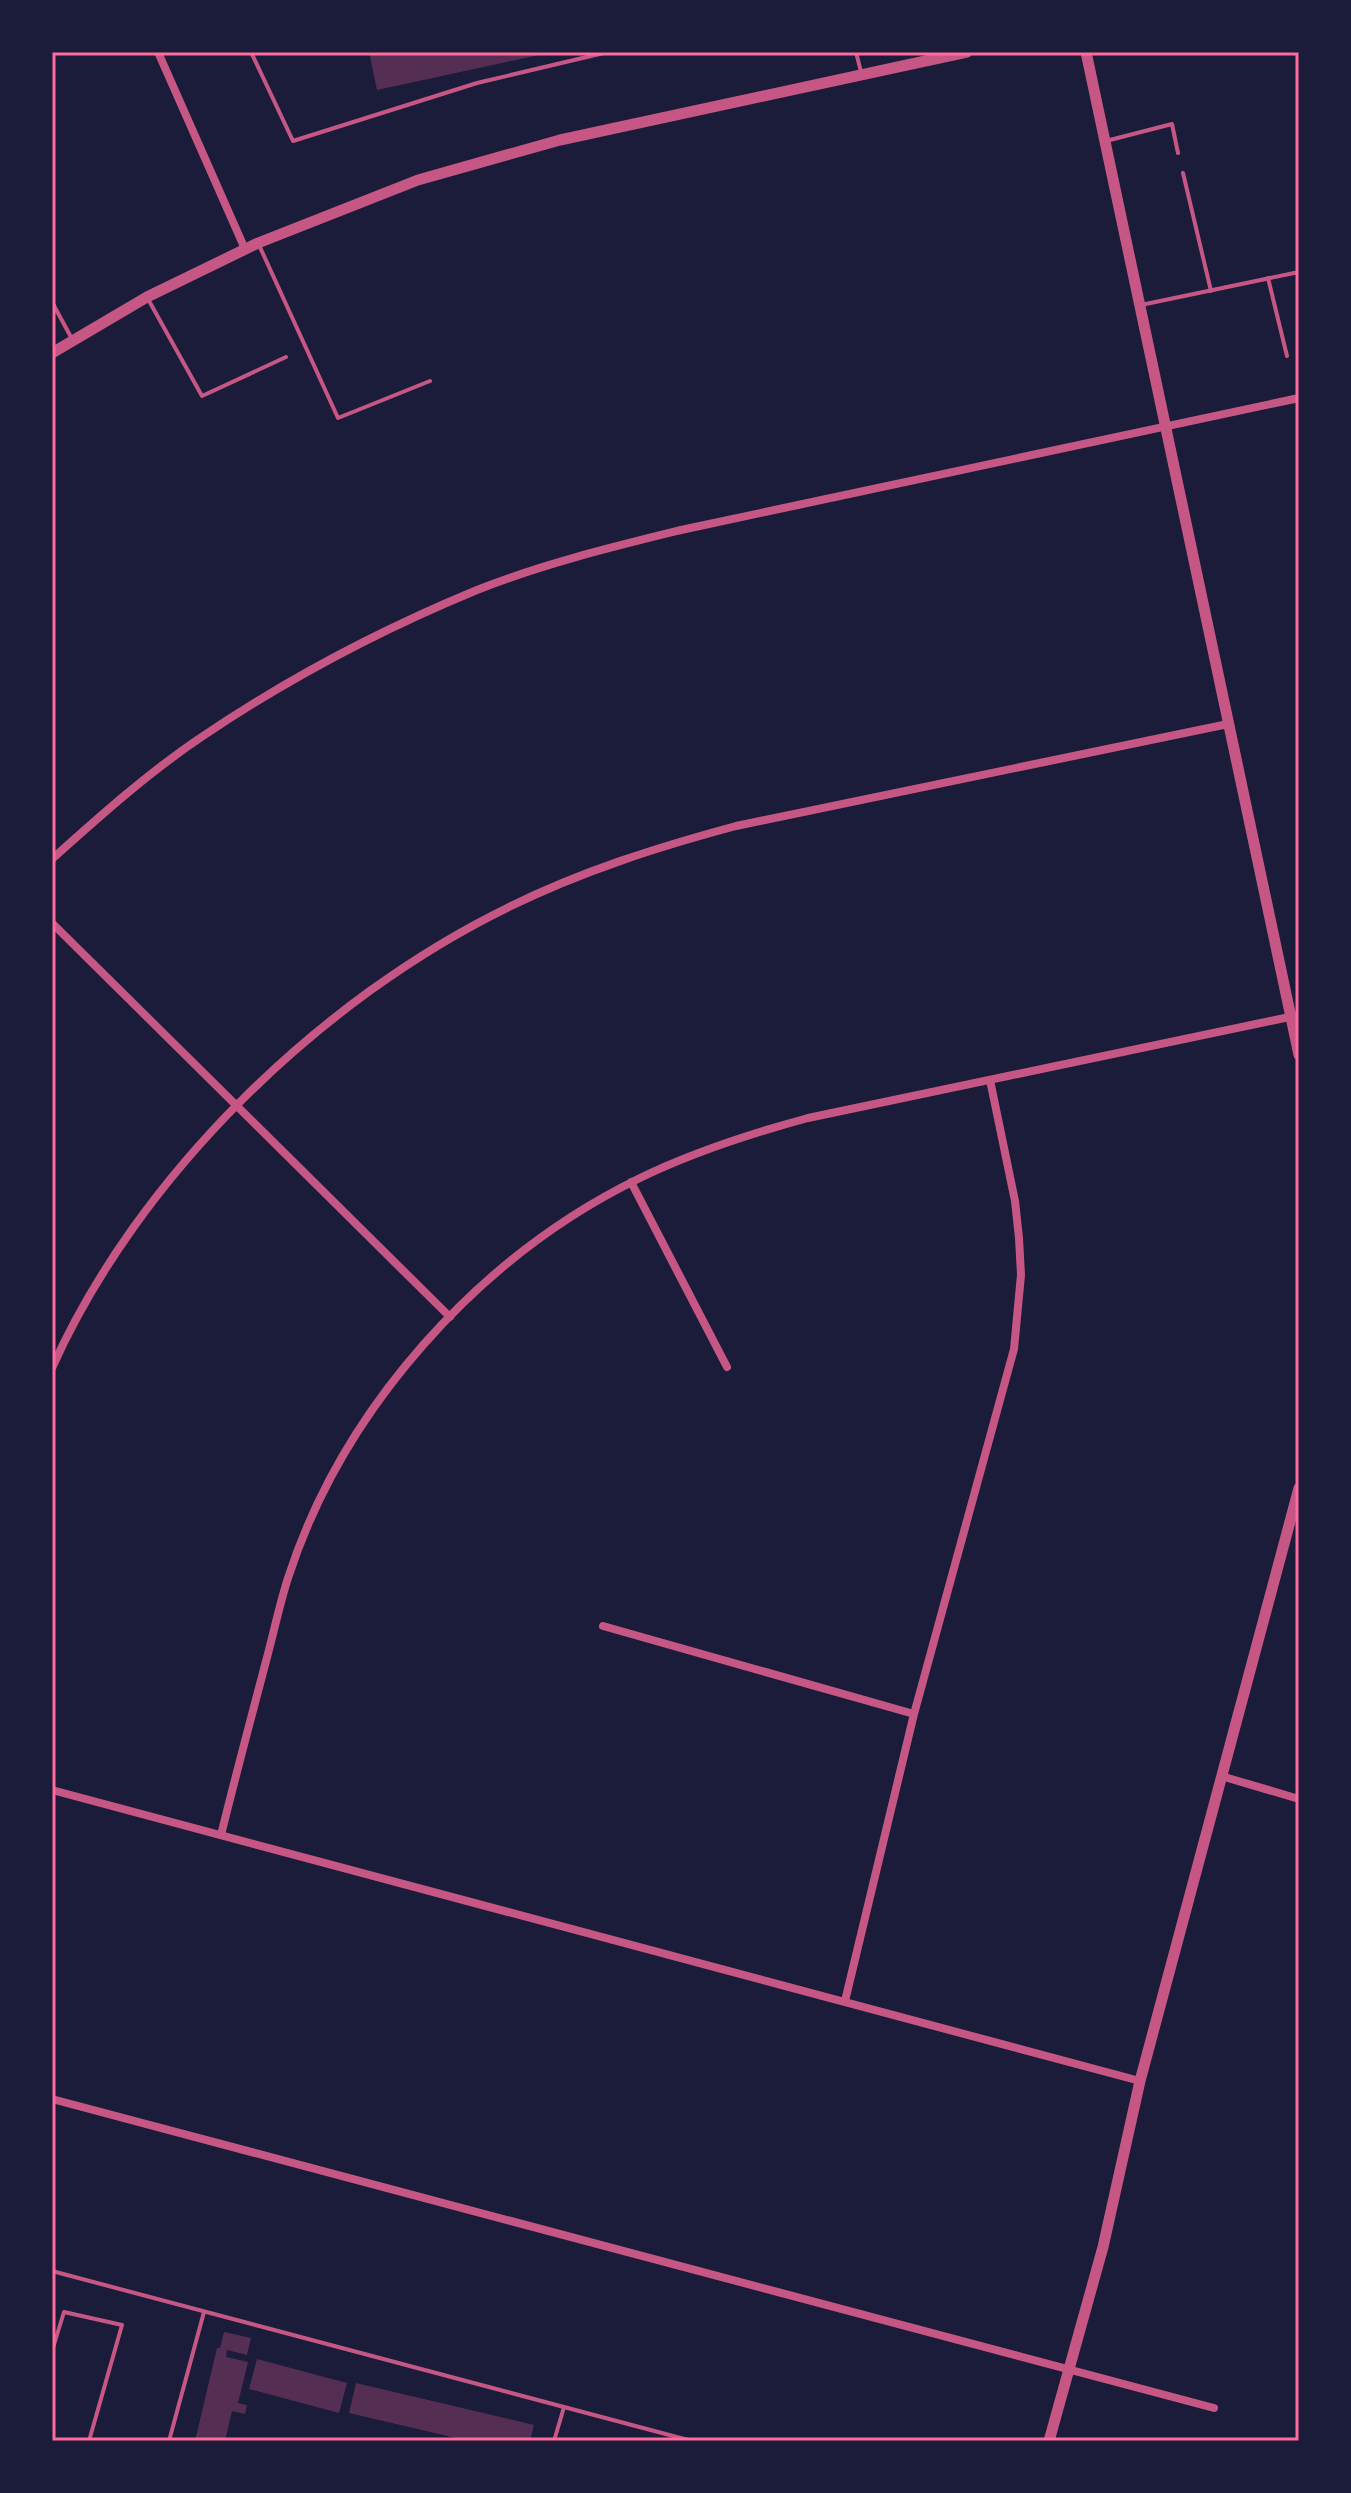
<svg xmlns="http://www.w3.org/2000/svg" width="1351" height="2493" viewBox="0 0 1351 2493" font-family="Raleway,sans-serif">
<rect width="100%" height="100%" fill="#1b1b3a"/>
<path fill="#542f53" d="M 369,52 L 548,52 L 548,53 L 377,90 Z
M 224,2332 L 251,2338 L 247,2355 L 227,2350 L 226,2357 L 248,2362 L 238,2403 L 247,2405 L 245,2414 L 232,2411 L 225,2441 L 195,2441 L 217,2348 L 220,2348 Z
M 257,2359 L 347,2383 L 339,2413 L 249,2389 Z
M 356,2383 L 534,2425 L 530,2441 L 469,2441 L 349,2413 Z"/>
<g fill="none" stroke-linecap="round" stroke-linejoin="round">
<path stroke="#c65784" stroke-width="4" d="M 251,52 L 293,141 L 477,83 L 608,52
M 856,52 L 861,72
M 1106,141 L 1172,124 L 1178,153
M 1183,173 L 1211,291
M 259,245 L 338,418 L 430,381
M 1268,278 L 1287,356
M 148,299 L 202,396 L 286,357
M 52,302 L 72,339
M 1141,305 L 1299,272
M 52,2271 L 692,2441
M 52,2351 L 64,2312 L 122,2325 L 89,2441
M 169,2441 L 204,2312
M 554,2441 L 564,2407"/>
<path stroke="#c65784" stroke-width="8" d="M 158,52 L 245,249
M 52,859 C 100,816 149,772 203,736 C 289,678 380,630 477,590 C 542,564 612,547 681,530 L 1299,398
M 52,923 L 450,1317
M 631,1182 L 727,1367
M 52,1368 C 138,1176 320,999 509,907 C 582,871 658,847 736,826 L 1228,724
M 603,1626 L 914,1714
M 1221,1776 L 1299,1799
M 52,1790 L 1140,2081
M 221,1835 C 235,1778 250,1722 265,1665 C 273,1636 279,1606 288,1578 C 343,1408 479,1257 638,1179 C 693,1152 749,1134 808,1118 L 1299,1015
M 845,2001 L 914,1714 L 1014,1349 L 1021,1275 L 1019,1238 L 1015,1201 L 990,1080
M 52,2099 L 1214,2408"/>
<path stroke="#c65784" stroke-width="11" d="M 1086,52 L 1299,1055
M 52,353 L 147,297 L 258,243 L 418,180 L 560,140 L 967,52
M 1049,2441 L 1103,2247 L 1140,2081 L 1299,1488"/>
</g>
<rect width="1351" height="2493" fill="none" stroke="#1b1b3a" stroke-width="108"/>
<rect x="54" y="54" width="1243" height="2385" fill="none" stroke="#ff6b9d" stroke-width="3"/>
</svg>
